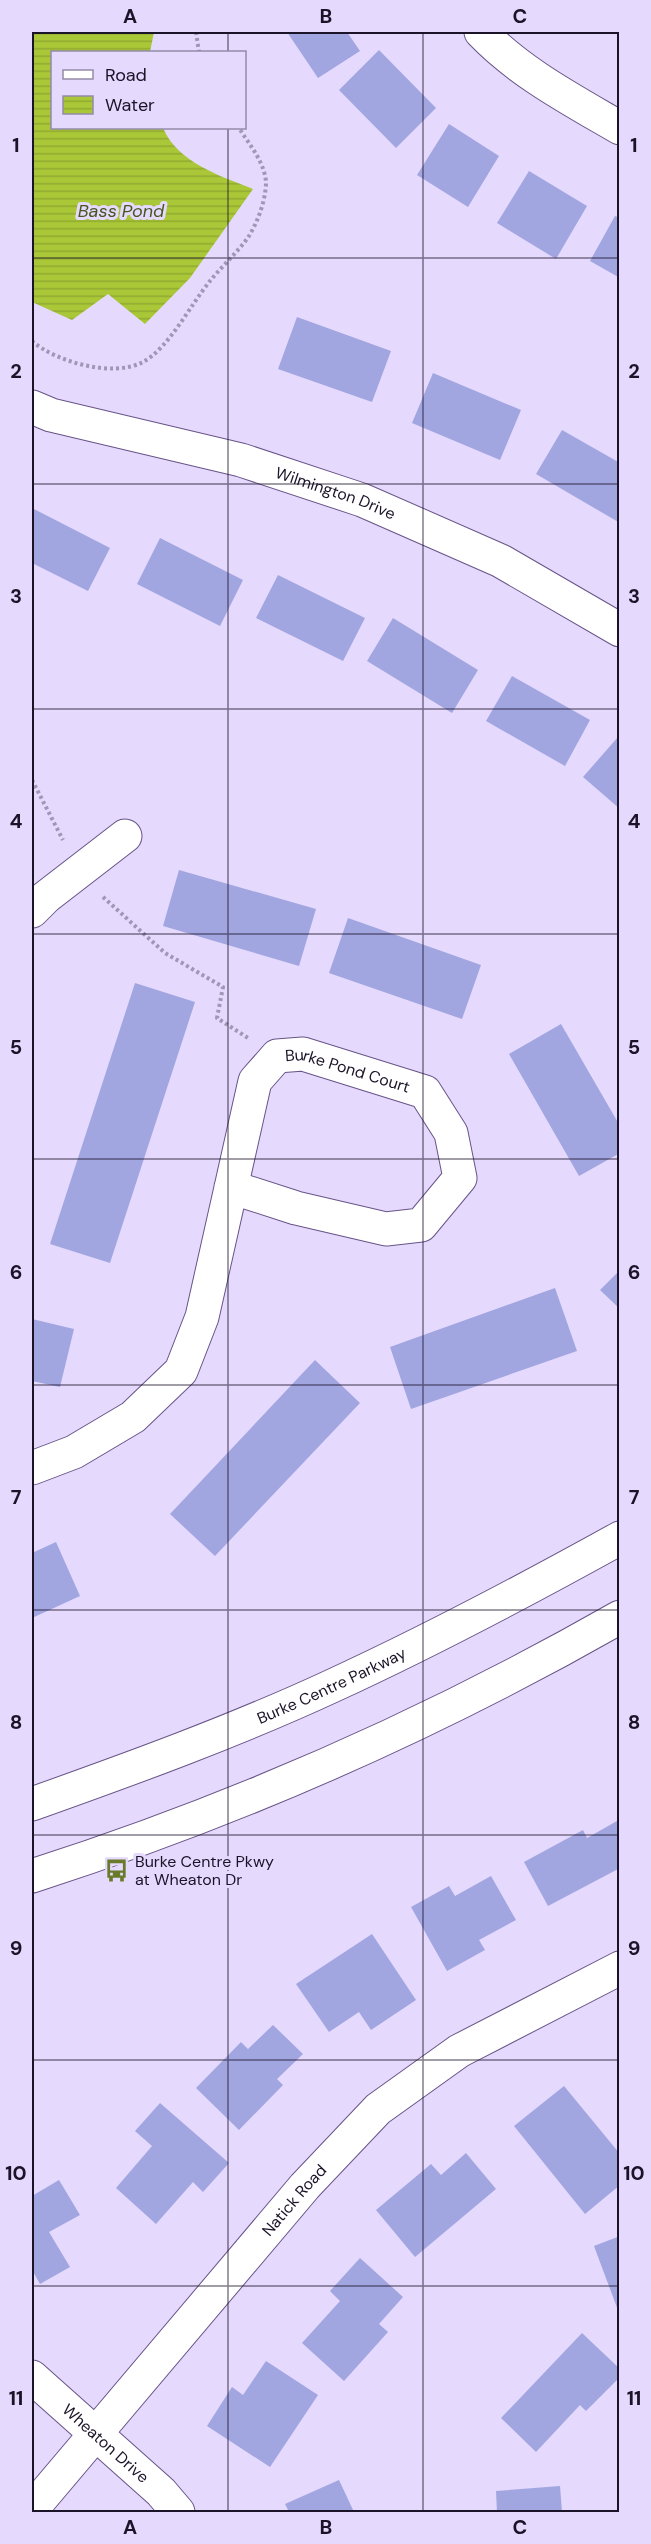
<svg xmlns="http://www.w3.org/2000/svg" width="651" height="2544" viewBox="0 0 651 2544" font-family="'DM Sans',sans-serif">
<defs>
<pattern id="water-rules" width="6" height="5" patternUnits="userSpaceOnUse" patternTransform="scale(1.5)"><rect width="6" height="5" fill="#a9c737"/><path d="M0 2.5h6" fill="none" stroke="#91aa31"/></pattern>
</defs>
<rect width="100%" height="100%" fill="#e5d9fd"/>
<path fill="url(#water-rules)" d="M 32,32 L 154,32 L 150,52 L 52,52 L 52,128 L 163,128 C 178,163 221,176 253,189 L 190,278 L 145,324 L 108,294 L 72,320 L 32,302 Z"/>
<path fill="#a1a6e0" d="M 287,32 L 347,32 L 360,51 L 318,78 Z
M 379,50 L 436,108 L 396,148 L 339,90 Z
M 449,124 L 499,156 L 468,207 L 417,175 Z
M 529,171 L 587,206 L 556,259 L 497,223 Z
M 615,216 L 620,218 L 620,278 L 590,261 Z
M 297,317 L 391,351 L 372,402 L 278,369 Z
M 433,373 L 521,410 L 500,460 L 412,423 Z
M 562,430 L 620,463 L 620,523 L 536,474 Z
M 32,508 L 110,548 L 88,591 L 32,563 Z
M 160,538 L 243,580 L 220,626 L 137,584 Z
M 278,575 L 365,618 L 343,661 L 256,618 Z
M 393,618 L 478,670 L 452,713 L 367,661 Z
M 512,676 L 590,720 L 565,766 L 486,721 Z
M 618,737 L 620,738 L 620,809 L 583,777 Z
M 179,870 L 316,909 L 299,966 L 163,926 Z
M 348,918 L 481,965 L 462,1019 L 329,973 Z
M 135,983 L 195,1002 L 110,1263 L 50,1244 Z
M 561,1024 L 620,1126 L 620,1153 L 579,1176 L 509,1054 Z
M 620,1270 L 620,1309 L 600,1290 Z
M 555,1288 L 577,1351 L 411,1409 L 390,1347 Z
M 32,1319 L 74,1329 L 60,1387 L 32,1381 Z
M 315,1360 L 360,1403 L 215,1556 L 170,1514 Z
M 56,1542 L 80,1596 L 32,1618 L 32,1553 Z
M 617,1821 L 620,1826 L 620,1868 L 548,1906 L 524,1862 L 583,1830 L 587,1838 Z
M 491,1876 L 516,1920 L 479,1940 L 485,1950 L 447,1971 L 411,1907 L 449,1886 L 455,1896 Z
M 372,1934 L 416,2000 L 371,2030 L 359,2012 L 329,2032 L 296,1984 Z
M 273,2025 L 303,2054 L 277,2079 L 283,2085 L 239,2130 L 196,2088 L 241,2042 L 248,2049 Z
M 564,2086 L 620,2154 L 620,2185 L 585,2214 L 514,2126 Z
M 160,2103 L 229,2163 L 203,2192 L 193,2182 L 156,2224 L 116,2188 L 152,2146 L 135,2131 Z
M 466,2153 L 496,2189 L 415,2257 L 376,2210 L 431,2164 L 441,2175 Z
M 59,2180 L 80,2215 L 49,2232 L 70,2267 L 40,2284 L 32,2270 L 32,2196 Z
M 620,2236 L 620,2313 L 619,2313 L 594,2246 Z
M 360,2258 L 403,2297 L 379,2324 L 388,2332 L 344,2381 L 302,2343 L 340,2301 L 330,2291 Z
M 582,2333 L 620,2369 L 620,2377 L 586,2411 L 580,2405 L 536,2452 L 501,2418 Z
M 266,2361 L 318,2395 L 270,2467 L 207,2426 L 232,2387 L 243,2395 Z
M 339,2480 L 354,2512 L 289,2512 L 285,2504 Z
M 560,2486 L 562,2512 L 497,2512 L 496,2491 Z"/>
<g fill="none" stroke-linecap="round" stroke-linejoin="round">
<defs>
<g id="street">
<path d="M 481,32 C 519,72 572,100 620,128"/>
<path id="s1" d="M 32,407 L 51,415 L 241,460 L 362,500 L 501,561 L 620,630"/>
<path d="M 32,911 L 46,897 L 125,836"/>
<path id="s2" d="M 32,1468 L 74,1452 L 133,1417 L 181,1371 L 202,1317 L 255,1081 L 277,1056 L 303,1054 L 425,1092 L 451,1133 L 460,1178 L 421,1225 L 386,1229 L 296,1208 L 231,1187"/>
<path id="s3" d="M 32,2377 L 161,2492 L 178,2512"/>
<path id="s4" d="M 32,2509 L 305,2186 L 378,2109 L 459,2051 L 620,1968"/>
</g>
<g id="secondary">
<path id="s5" d="M 32,1804 C 133,1768 235,1731 332,1686 C 430,1641 526,1590 620,1538"/>
<path d="M 32,1876 C 235,1811 434,1723 620,1617"/>
</g>
</defs>
<use href="#street" stroke="#685488" stroke-width="35"/>
<use href="#secondary" stroke="#685488" stroke-width="35"/>
<path stroke="#a196b5" stroke-width="4" stroke-dasharray="3 3" stroke-linecap="butt" d="M 196,32 L 199,52
M 32,341 C 56,362 113,378 143,362 C 169,348 191,304 210,281 C 222,266 238,252 249,236 C 258,221 265,202 266,184 C 266,164 249,144 239,128
M 32,780 L 63,840
M 103,897 L 165,953 L 223,987 L 217,1018 L 248,1038"/>
<use href="#street" stroke="#fff" stroke-width="33"/>
<use href="#secondary" stroke="#fff" stroke-width="33"/>
</g>
<path fill="none" stroke="#1b1328" stroke-width="1.5" stroke-opacity="0.55" d="M 228,32 L 228,52M 423,32 L 423,2512M 228,128 L 228,2512M 32,258 L 620,258M 32,484 L 620,484M 32,709 L 620,709M 32,934 L 620,934M 32,1159 L 620,1159M 32,1385 L 620,1385M 32,1610 L 620,1610M 32,1835 L 620,1835M 32,2060 L 620,2060M 32,2286 L 620,2286"/>
<defs>
<symbol id="bus-bare" viewBox="-9 -9 18 18"><path d="M-5-6H5V4H4V6H2V4H-2V6H-4V4H-5ZM-3.5-4V0h7V-4ZM-3.5 1.2v1.5H-2V1.2ZM2 1.2v1.5H3.5V1.2Z" fill="#697b2a" stroke="#e5d9fd" stroke-width="2.5" paint-order="stroke"/></symbol>
</defs>
<g fill-rule="evenodd">
<use href="#bus-bare" x="100" y="1854" width="33" height="33"/>
</g>
<g text-anchor="middle" dominant-baseline="central" stroke-width="6" stroke-linejoin="round" paint-order="stroke">
<g font-size="16" fill="#1b1328" stroke="#e5d9fd">
<text stroke="none"><textPath href="#s1" startOffset="316">Wilmington Drive</textPath></text>
<text stroke="none"><textPath href="#s2" startOffset="586">Burke Pond Court</textPath></text>
<text stroke="none"><textPath href="#s5" startOffset="322">Burke Centre Parkway</textPath></text>
<text stroke="none"><textPath href="#s4" startOffset="405">Natick Road</textPath></text>
<text stroke="none"><textPath href="#s3" startOffset="99">Wheaton Drive</textPath></text>
</g>
<g font-size="16" fill="#1b1328" stroke="#e5d9fd" text-anchor="start">
<text x="135" y="1861">Burke Centre Pkwy<tspan x="135" dy="18">at Wheaton Dr</tspan></text>
</g>
<g font-size="18" font-style="italic" fill="#4a5620" stroke="#e5d9fd">
<text x="121" y="211">Bass Pond</text>
</g>
</g>
<rect width="651" height="2544" fill="none" stroke="#e5d9fd" stroke-width="66"/>
<rect x="51" y="51" width="195" height="78" fill="#e5d9fd" stroke="#948aa8" stroke-width="1.5"/>
<rect x="63" y="70" width="30" height="9" fill="#ffffff" stroke="#948aa8" stroke-width="1.5"/>
<text x="105" y="81" font-size="18" fill="#1b1328">Road</text>
<rect x="63" y="96" width="30" height="18" fill="url(#water-rules)" stroke="#948aa8" stroke-width="1.5"/>
<text x="105" y="111" font-size="18" fill="#1b1328">Water</text>
<rect x="33" y="33" width="585" height="2478" fill="none" stroke="#1b1328" stroke-width="2"/>
<g font-size="20" text-anchor="middle" font-weight="bold" fill="#1b1328">
<text x="130" y="23">A</text>
<text x="326" y="23">B</text>
<text x="520" y="23">C</text>
<text x="16" y="152">1</text>
<text x="634" y="152">1</text>
<text x="16" y="378">2</text>
<text x="634" y="378">2</text>
<text x="16" y="603">3</text>
<text x="634" y="603">3</text>
<text x="16" y="828">4</text>
<text x="634" y="828">4</text>
<text x="16" y="1054">5</text>
<text x="634" y="1054">5</text>
<text x="16" y="1279">6</text>
<text x="634" y="1279">6</text>
<text x="16" y="1504">7</text>
<text x="634" y="1504">7</text>
<text x="16" y="1729">8</text>
<text x="634" y="1729">8</text>
<text x="16" y="1955">9</text>
<text x="634" y="1955">9</text>
<text x="16" y="2180">10</text>
<text x="634" y="2180">10</text>
<text x="16" y="2405">11</text>
<text x="634" y="2405">11</text>
<text x="130" y="2534">A</text>
<text x="326" y="2534">B</text>
<text x="520" y="2534">C</text>
</g>
</svg>
